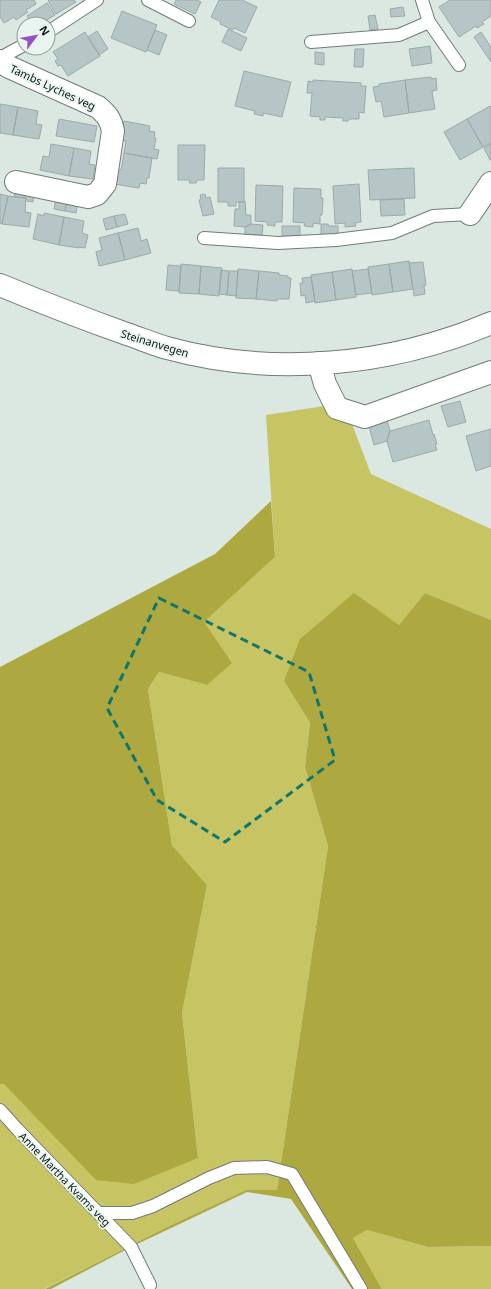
<svg xmlns="http://www.w3.org/2000/svg" width="491" height="1289" viewBox="0 0 491 1289" font-family="'Noto Sans',sans-serif">
<rect width="100%" height="100%" fill="#dbe8e2"/>
<path fill="#c7c464" d="M 344,403 L 371,474 L 491,529 L 491,620 L 425,593 L 399,625 L 284,681 L 310,723 L 305,767 L 328,846 L 277,1190 L 246,1190 L 163,1229 L 44,1289 L 0,1289 L 0,1084 L 4,1083 L 198,1158 L 182,1013 L 207,885 L 172,845 L 148,689 L 159,672 L 207,685 L 204,622 L 275,557 L 266,415 Z
M 367,1230 L 428,1247 L 491,1246 L 491,1289 L 382,1289 L 353,1238 Z"/>
<path fill="#ada940" d="M 271,501 L 275,557 L 204,622 L 232,663 L 207,685 L 159,672 L 148,689 L 172,845 L 207,885 L 182,1013 L 198,1158 L 134,1184 L 96,1180 L 4,1084 L 0,1084 L 0,667 L 215,554 Z
M 354,593 L 399,625 L 425,593 L 491,620 L 491,1246 L 428,1247 L 367,1230 L 353,1238 L 382,1289 L 352,1289 L 291,1199 L 247,1192 L 131,1247 L 51,1289 L 45,1289 L 163,1229 L 246,1190 L 277,1190 L 328,846 L 305,767 L 310,723 L 284,681 L 300,639 Z"/>
<path fill="#b6c5c5" stroke="#9baaa9" d="M 0,0 L 34,0 L 36,4 L 26,10 L 28,12 L 16,20 L 14,17 L 4,23 L 0,17 Z
M 49,0 L 74,0 L 76,2 L 56,14 L 48,1 Z
M 176,0 L 197,0 L 201,2 L 195,14 L 174,4 Z
M 219,0 L 242,0 L 257,7 L 245,33 L 234,28 L 233,30 L 220,24 L 221,22 L 211,17 Z
M 450,0 L 491,0 L 491,16 L 482,22 L 484,24 L 477,28 L 476,26 L 459,37 L 439,7 Z
M 47,3 L 55,15 L 40,24 L 32,24 L 27,16 Z
M 403,7 L 405,16 L 391,17 L 390,9 Z
M 122,11 L 157,25 L 146,52 L 111,38 Z
M 375,15 L 378,29 L 370,30 L 368,16 Z
M 228,29 L 247,38 L 241,51 L 222,42 Z
M 155,30 L 167,35 L 159,55 L 147,50 Z
M 97,31 L 108,49 L 99,55 L 88,37 Z
M 85,32 L 100,56 L 68,76 L 61,65 L 58,66 L 55,61 L 58,59 L 53,52 Z
M 481,32 L 491,47 L 491,62 L 474,37 Z
M 430,46 L 432,63 L 412,66 L 409,49 Z
M 355,49 L 364,49 L 363,67 L 354,67 Z
M 315,52 L 324,53 L 324,65 L 315,64 Z
M 244,71 L 291,82 L 282,117 L 263,113 L 263,116 L 254,114 L 255,111 L 235,106 Z
M 431,77 L 431,79 L 436,78 L 437,90 L 432,91 L 435,109 L 409,113 L 405,80 Z
M 313,80 L 361,83 L 361,86 L 366,86 L 364,113 L 359,112 L 359,119 L 349,119 L 348,121 L 343,121 L 343,118 L 325,117 L 325,120 L 320,120 L 320,117 L 310,116 L 312,93 L 307,93 L 308,81 L 313,82 Z
M 405,80 L 409,113 L 384,117 L 381,101 L 376,102 L 373,87 L 379,86 L 379,84 Z
M 0,104 L 18,107 L 13,135 L 0,133 Z
M 490,106 L 491,107 L 491,143 L 483,147 L 467,119 Z
M 18,107 L 38,111 L 36,124 L 42,125 L 39,139 L 13,135 Z
M 59,119 L 97,126 L 94,142 L 56,136 Z
M 467,119 L 483,147 L 460,160 L 444,132 Z
M 124,121 L 150,126 L 149,131 L 155,132 L 154,138 L 156,138 L 154,149 L 159,150 L 157,159 L 124,153 L 126,141 L 120,140 Z
M 51,144 L 74,148 L 69,176 L 40,170 L 43,156 L 49,157 Z
M 491,144 L 491,160 L 490,160 L 484,148 Z
M 178,145 L 205,145 L 204,180 L 197,180 L 196,183 L 189,183 L 190,180 L 178,180 Z
M 74,148 L 91,151 L 89,164 L 95,165 L 93,179 L 69,176 Z
M 124,153 L 152,158 L 149,178 L 147,178 L 146,184 L 140,183 L 139,188 L 114,184 L 116,169 L 121,170 Z
M 218,168 L 244,168 L 244,202 L 236,202 L 236,206 L 228,206 L 228,202 L 218,202 Z
M 414,168 L 415,198 L 370,200 L 368,170 Z
M 359,184 L 361,222 L 355,223 L 356,226 L 345,227 L 345,223 L 335,224 L 333,186 Z
M 256,185 L 283,186 L 282,222 L 275,222 L 275,226 L 267,225 L 267,222 L 255,221 Z
M 16,188 L 34,191 L 33,202 L 27,201 L 26,198 L 14,197 Z
M 294,188 L 321,189 L 321,198 L 323,198 L 322,215 L 320,215 L 320,224 L 313,223 L 313,227 L 304,226 L 305,223 L 293,222 Z
M 0,194 L 8,196 L 2,224 L 0,223 Z
M 205,194 L 206,198 L 210,197 L 214,214 L 203,216 L 199,200 L 201,199 L 200,195 Z
M 8,196 L 26,198 L 25,212 L 31,213 L 29,227 L 2,224 Z
M 56,199 L 67,201 L 65,211 L 54,209 Z
M 404,199 L 405,215 L 381,216 L 380,200 Z
M 67,201 L 78,202 L 76,213 L 65,211 Z
M 244,201 L 245,201 L 246,215 L 251,215 L 251,224 L 245,227 L 234,226 L 235,209 L 239,209 L 239,202 L 244,202 Z
M 44,213 L 64,217 L 59,245 L 33,239 L 38,214 L 44,216 Z
M 125,214 L 128,224 L 117,227 L 114,216 Z
M 114,216 L 117,227 L 106,230 L 103,219 Z
M 64,217 L 84,221 L 82,233 L 88,235 L 85,248 L 79,247 L 79,248 L 59,245 Z
M 251,224 L 263,225 L 262,235 L 245,234 L 245,227 Z
M 321,224 L 328,224 L 329,226 L 338,226 L 338,237 L 321,237 Z
M 282,226 L 300,226 L 300,236 L 282,236 Z
M 138,228 L 141,241 L 147,239 L 151,253 L 125,260 L 118,233 Z
M 118,233 L 125,260 L 99,266 L 96,252 L 102,250 L 99,238 Z
M 409,261 L 413,289 L 393,292 L 389,264 Z
M 423,262 L 426,285 L 424,286 L 425,294 L 414,296 L 409,263 Z
M 181,264 L 201,266 L 199,294 L 179,293 Z
M 389,264 L 393,292 L 372,295 L 368,267 Z
M 168,265 L 181,266 L 179,291 L 166,290 Z
M 201,266 L 222,268 L 219,296 L 199,294 Z
M 238,269 L 259,271 L 256,299 L 236,298 Z
M 352,269 L 356,297 L 336,300 L 332,272 Z
M 368,269 L 372,293 L 356,295 L 352,271 Z
M 221,270 L 229,271 L 227,295 L 219,294 Z
M 229,271 L 238,271 L 236,296 L 227,295 Z
M 259,271 L 279,273 L 279,275 L 288,276 L 288,278 L 291,278 L 289,299 L 277,299 L 277,301 L 256,299 Z
M 332,272 L 336,300 L 315,303 L 311,275 Z
M 311,277 L 315,301 L 306,303 L 305,295 L 301,296 L 300,283 L 303,283 L 302,278 Z
M 460,401 L 466,422 L 448,427 L 441,406 Z
M 429,420 L 433,435 L 434,434 L 437,444 L 435,445 L 437,450 L 393,462 L 387,441 L 390,431 Z
M 387,421 L 390,430 L 387,441 L 374,445 L 369,426 Z
M 491,429 L 491,466 L 476,471 L 466,436 Z"/>
<g fill="none" stroke-linecap="round" stroke-linejoin="round">
<defs>
<path id="service" d="M 148,0 L 189,21
M 422,0 L 429,22 L 459,65
M 48,32 L 97,0
M 311,42 L 399,35 L 429,22
M 0,58 L 24,45
M 204,238 L 278,243 L 336,240 L 392,233 L 433,216 L 470,214
M 0,1110 L 18,1130 L 131,1247 L 150,1285
M 99,1213 L 132,1213 L 153,1206 L 209,1178 L 234,1168 L 267,1167 L 292,1174 L 361,1289"/>
<path id="minor" d="M 0,61 L 9,67 L 98,107 C 106,114 111,119 113,131 L 105,184 L 97,194 L 88,197 L 16,182
M 470,214 L 491,183
M 319,363 L 325,384 L 337,408 L 365,417 L 491,372"/>
<path id="secondary" d="M 0,285 C 41,302 82,318 124,333 C 139,338 153,344 167,348 C 273,377 390,366 491,323"/>
</defs>
<use href="#service" stroke="#707c76" stroke-width="14"/>
<use href="#minor" stroke="#707c76" stroke-width="24"/>
<use href="#secondary" stroke="#707c76" stroke-width="24"/>
<use href="#service" stroke="#fff" stroke-width="12"/>
<use href="#minor" stroke="#fff" stroke-width="22"/>
<use href="#secondary" stroke="#fff" stroke-width="22"/>
</g>
<path fill="none" stroke="#0f766e" stroke-width="3" stroke-dasharray="8 5" stroke-linejoin="round" d="M 159,598 L 309,672 L 335,760 L 225,842 L 157,800 L 107,708 Z"/>
<g text-anchor="middle" dominant-baseline="central" stroke-width="3.5" stroke-linejoin="round" paint-order="stroke">
<g font-size="11" fill="#121715" stroke="#e8f5ef">
<text transform="translate(53 87) rotate(25)">Tambs Lyches veg</text>
<text transform="translate(155 343) rotate(17)">Steinanvegen</text>
<text transform="translate(65 1179) rotate(46)">Anne Martha Kvams veg</text>
</g>
</g>
<g transform="translate(36 36) rotate(58)"><circle r="19" fill="#e8f5ef" stroke="#929c98"/>
<path d="M0-3L7 15L0 10L-7 15Z" fill="#9450c4"/>
<text y="-6" font-size="11" font-weight="bold" text-anchor="middle" fill="#121715">N</text>
</g>
</svg>
